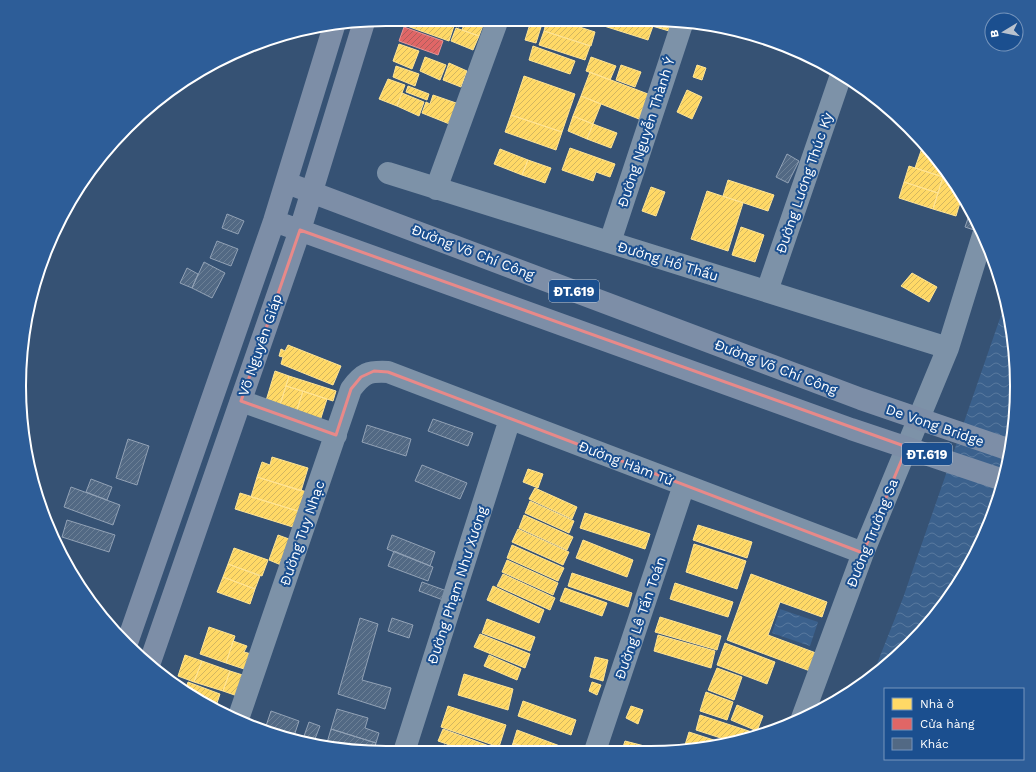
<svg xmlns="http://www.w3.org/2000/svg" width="1036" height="772" viewBox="0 0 1036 772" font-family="'Work Sans',sans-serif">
<defs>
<pattern id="water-waves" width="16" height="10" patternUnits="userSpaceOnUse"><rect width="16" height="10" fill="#3b618d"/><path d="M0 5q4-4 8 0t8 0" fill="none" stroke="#58799e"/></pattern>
<pattern id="homes-hatch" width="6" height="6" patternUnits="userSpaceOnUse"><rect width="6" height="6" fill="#ffd966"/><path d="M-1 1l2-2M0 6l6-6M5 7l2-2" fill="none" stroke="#d2b660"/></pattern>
<pattern id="shops-hatch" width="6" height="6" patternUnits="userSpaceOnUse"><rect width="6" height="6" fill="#e06666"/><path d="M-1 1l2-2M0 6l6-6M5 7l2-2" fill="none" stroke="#ac5d5d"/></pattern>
<pattern id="building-hatch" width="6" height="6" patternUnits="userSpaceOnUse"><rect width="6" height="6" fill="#526984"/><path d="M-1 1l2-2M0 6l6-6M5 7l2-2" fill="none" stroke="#6c8096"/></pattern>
</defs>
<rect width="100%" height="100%" fill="#365274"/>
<path fill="url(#water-waves)" d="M 1006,301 L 1016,362 L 1014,434 L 997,504 L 968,570 L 926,628 L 871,679 L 903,598 Z
M 780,609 L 818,622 L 810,646 L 772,633 Z"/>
<path fill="url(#homes-hatch)" stroke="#ffe494" d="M 410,19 L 435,19 L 454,26 L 449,41 L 407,26 Z
M 440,19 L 462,19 L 459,27 Z
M 466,19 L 485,20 L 479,36 L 462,30 Z
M 547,19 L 555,19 L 595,32 L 591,46 L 544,31 Z
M 606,20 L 632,20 L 653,26 L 648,40 L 604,26 Z
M 632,20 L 673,20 L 669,31 Z
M 530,24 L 541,27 L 536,43 L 525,40 Z
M 456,28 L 479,36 L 473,50 L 451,41 Z
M 544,31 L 590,46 L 585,60 L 539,45 Z
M 399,44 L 419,51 L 412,69 L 393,61 Z
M 533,46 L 575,61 L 570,74 L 529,60 Z
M 425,57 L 446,65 L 440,80 L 420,71 Z
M 591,57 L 616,66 L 610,80 L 586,71 Z
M 449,63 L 467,71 L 461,87 L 443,80 Z
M 621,65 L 641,72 L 635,87 L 616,80 Z
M 697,65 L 706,68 L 702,80 L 693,77 Z
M 396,66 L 419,74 L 415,86 L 393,77 Z
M 590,72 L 648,94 L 639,119 L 581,96 Z
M 524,76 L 575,94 L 562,132 L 511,115 Z
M 388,79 L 405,85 L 397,106 L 379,99 Z
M 408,86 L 429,94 L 427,100 L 406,92 Z
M 687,90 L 702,97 L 692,119 L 677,112 Z
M 402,93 L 424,102 L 419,116 L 397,106 Z
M 433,95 L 459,104 L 452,125 L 422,113 L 426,102 L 430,104 Z
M 581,96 L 601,104 L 593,124 L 573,116 Z
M 511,115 L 562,132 L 556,150 L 505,132 Z
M 573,116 L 593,124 L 587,139 L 568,131 Z
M 593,124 L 617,133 L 611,148 L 587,139 Z
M 570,148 L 615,164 L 610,177 L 596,172 L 593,181 L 562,170 Z
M 922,148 L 927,150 L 941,163 L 946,170 L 943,177 L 915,168 Z
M 500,149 L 528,160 L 522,175 L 494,164 Z
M 528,160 L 551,168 L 545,183 L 522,175 Z
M 909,166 L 943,177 L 938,193 L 904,182 Z
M 943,177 L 952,180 L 962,196 L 956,216 L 933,209 Z
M 728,180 L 774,195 L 768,211 L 723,196 Z
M 904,182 L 938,193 L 933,209 L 899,198 Z
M 651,187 L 665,192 L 656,216 L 642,211 Z
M 707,191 L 743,203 L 728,251 L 691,239 Z
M 741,227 L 764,235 L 755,262 L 732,255 Z
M 912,273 L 937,287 L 929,302 L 901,286 Z
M 288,345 L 341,366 L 333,385 L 281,364 L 283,357 L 279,356 L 281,349 L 285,351 Z
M 275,371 L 289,376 L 279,408 L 265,404 Z
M 289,376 L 336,391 L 333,401 L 286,386 Z
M 286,386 L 303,391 L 296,413 L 279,408 Z
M 303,391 L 327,399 L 320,421 L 296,413 Z
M 272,457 L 308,468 L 301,491 L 257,477 L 262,462 L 270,465 Z
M 528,469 L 543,474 L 538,488 L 523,482 Z
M 257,477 L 307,492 L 301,512 L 251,497 Z
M 535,488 L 577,507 L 572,519 L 529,499 Z
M 240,493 L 301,512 L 296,528 L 235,509 Z
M 530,501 L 574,521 L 569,533 L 525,513 Z
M 585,513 L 650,534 L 645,549 L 580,528 Z
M 524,515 L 573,537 L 567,550 L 519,528 Z
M 698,525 L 752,542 L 747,558 L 693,540 Z
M 518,529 L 569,552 L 563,565 L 512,542 Z
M 278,535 L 289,539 L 281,565 L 269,560 Z
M 583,540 L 633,560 L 627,577 L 576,558 Z
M 694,544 L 746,561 L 737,589 L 686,572 Z
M 512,545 L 564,568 L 558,581 L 507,558 Z
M 234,548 L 268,560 L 262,576 L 228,564 Z
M 507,560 L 558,583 L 553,595 L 502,572 Z
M 228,564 L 260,576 L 255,589 L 223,577 Z
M 572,573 L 632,593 L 628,607 L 568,586 Z
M 503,574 L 555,598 L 550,610 L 497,586 Z
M 751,574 L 827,602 L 822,617 L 780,602 L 768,635 L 816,653 L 810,671 L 727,640 Z
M 223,577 L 255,589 L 250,604 L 217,592 Z
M 675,583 L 733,602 L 728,617 L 670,599 Z
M 493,586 L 544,610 L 539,623 L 487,600 Z
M 565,588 L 607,603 L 602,616 L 560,601 Z
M 660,617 L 721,636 L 717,650 L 655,632 Z
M 487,619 L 535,637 L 530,651 L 482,633 Z
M 209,627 L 235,636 L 226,663 L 200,654 Z
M 480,634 L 530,654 L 525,668 L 474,647 Z
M 658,635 L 715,651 L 711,668 L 654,651 Z
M 233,641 L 247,646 L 244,652 L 255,655 L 250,671 L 226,663 Z
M 725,643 L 775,662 L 767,684 L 717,665 Z
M 185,655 L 202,661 L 194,682 L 178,676 Z
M 489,655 L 521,669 L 517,680 L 484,666 Z
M 595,657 L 608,660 L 603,681 L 590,677 Z
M 202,661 L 230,671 L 223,691 L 194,682 Z
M 717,668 L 742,677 L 734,700 L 708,690 Z
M 230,671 L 249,677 L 243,698 L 223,691 Z
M 464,674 L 513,689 L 508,710 L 458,695 Z
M 188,682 L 220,694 L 215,709 L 203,704 L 185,691 Z
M 592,682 L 601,685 L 597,695 L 589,691 Z
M 706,692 L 733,702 L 727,720 L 700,711 Z
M 523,701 L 576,720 L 571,735 L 518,716 Z
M 737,705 L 763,716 L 757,731 L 731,720 Z
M 448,706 L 506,725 L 499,747 L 441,727 Z
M 631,706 L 643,710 L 638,724 L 626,718 Z
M 700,715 L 758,734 L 730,741 L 696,730 Z
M 443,729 L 500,750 L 499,751 L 467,751 L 438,741 Z
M 517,730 L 568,749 L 568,751 L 535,751 L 513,743 Z
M 689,732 L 723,743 L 699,750 L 685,745 Z
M 625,741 L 660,750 L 622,750 Z
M 513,743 L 535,751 L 510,751 Z
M 444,745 L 462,751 L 442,752 Z"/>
<path fill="url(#shops-hatch)" stroke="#e99494" d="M 404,27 L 443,41 L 438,55 L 399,41 Z"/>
<path fill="url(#building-hatch)" stroke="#92a2b6" d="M 787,154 L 799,161 L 788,183 L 776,177 Z
M 971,210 L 979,224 L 977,231 L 965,227 Z
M 227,214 L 244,221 L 238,234 L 222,228 Z
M 217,241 L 238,249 L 231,266 L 210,258 Z
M 204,262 L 225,273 L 212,298 L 192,288 Z
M 187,268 L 198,274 L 192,288 L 180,283 Z
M 433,419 L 473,433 L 468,446 L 428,431 Z
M 367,425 L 411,439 L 406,456 L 362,442 Z
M 128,439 L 149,446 L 137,485 L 116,478 Z
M 422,465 L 467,483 L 460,499 L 415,481 Z
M 91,479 L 112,487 L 107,500 L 86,492 Z
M 71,487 L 120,505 L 113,525 L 64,507 Z
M 67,520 L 115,535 L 109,552 L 62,537 Z
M 392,535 L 435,552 L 430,566 L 387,549 Z
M 394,551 L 433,567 L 428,581 L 388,566 Z
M 422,582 L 447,591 L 443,600 L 419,591 Z
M 360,618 L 378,624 L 362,680 L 391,688 L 385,709 L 338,694 Z
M 392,618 L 413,625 L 409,638 L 388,631 Z
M 337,709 L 368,718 L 365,728 L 379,733 L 376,743 L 331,729 Z
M 271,711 L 299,721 L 294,736 L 266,726 Z
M 309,722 L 320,726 L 313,744 L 307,743 L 308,741 L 303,739 Z
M 331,729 L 376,743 L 373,752 L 362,752 L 326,746 Z"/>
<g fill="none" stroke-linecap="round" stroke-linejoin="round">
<path stroke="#7d92a8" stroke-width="22" d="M 388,173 L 948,348
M 436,189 L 498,19
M 610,242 L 683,21
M 767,291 L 841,75
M 241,401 L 336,435
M 802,718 L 863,553 L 948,348 L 983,235
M 238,719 L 351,389 C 363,373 368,371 388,372 L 863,553
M 595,751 L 684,485
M 404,752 L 510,419"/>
<path stroke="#7d8ea7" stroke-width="22" d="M 287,183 L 861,399 L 1010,450
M 274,221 L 851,429 L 1003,480
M 127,643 L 274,221 L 334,26
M 149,665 L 300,230 L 364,22"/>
</g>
<path fill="none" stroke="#e88989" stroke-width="3" stroke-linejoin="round" d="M 300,230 L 907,447 L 863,553 L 388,372 L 374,371 L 361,377 L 351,389 L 336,435 L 241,401 Z"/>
<g text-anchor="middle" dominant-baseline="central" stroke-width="4" stroke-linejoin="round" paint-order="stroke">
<g fill="#1b4f8f" stroke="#bbcadd" stroke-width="1">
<rect x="549" y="280" width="50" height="22" rx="3"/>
<rect x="902" y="443" width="50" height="22" rx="3"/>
</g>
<g font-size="13" font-weight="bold" fill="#fff">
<text x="574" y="291">ĐT.619</text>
<text x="927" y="454">ĐT.619</text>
</g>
<g font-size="14" fill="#fff" stroke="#1b4f8f">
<text transform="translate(646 132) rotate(-72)">Đường Nguyễn Thành Ý</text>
<text transform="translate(804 183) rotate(-71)">Đường Lương Thúc Kỳ</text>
<text transform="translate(473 252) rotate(21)">Đường Võ Chí Công</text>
<text transform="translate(668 261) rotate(17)">Đường Hồ Thấu</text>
<text transform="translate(260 345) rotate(-71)">Võ Nguyên Giáp</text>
<text transform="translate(776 367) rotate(21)">Đường Võ Chí Công</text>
<text transform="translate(935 425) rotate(19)">De Vong Bridge</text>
<text transform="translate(626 463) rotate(21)">Đường Hàm Tử</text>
<text transform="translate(302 533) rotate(-71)">Đường Tuy Nhạc</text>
<text transform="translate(872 533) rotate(-68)">Đường Trường Sa</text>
<text transform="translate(457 585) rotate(-72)">Đường Phạm Như Xương</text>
<text transform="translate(640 618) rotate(-71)">Đường Lê Tấn Toán</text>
</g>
</g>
<path d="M0 0H1036V772H0ZM386 26H650A360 360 0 0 1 1010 386V386A360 360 0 0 1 650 746H386A360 360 0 0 1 26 386V386A360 360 0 0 1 386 26Z" fill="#2d5d98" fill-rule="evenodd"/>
<path fill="none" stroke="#fff" stroke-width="2" d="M386 26H650A360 360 0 0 1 1010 386V386A360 360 0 0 1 650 746H386A360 360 0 0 1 26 386V386A360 360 0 0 1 386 26Z"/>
<rect x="884" y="688" width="140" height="72" fill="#1b4f8f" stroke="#7695bc"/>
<rect x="892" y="698" width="20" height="12" fill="#ffd966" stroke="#7695bc"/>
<text x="920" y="708" font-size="12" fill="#ffffff">Nhà ở</text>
<rect x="892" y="718" width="20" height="12" fill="#e06666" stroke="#7695bc"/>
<text x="920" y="728" font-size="12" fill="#ffffff">Cửa hàng</text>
<rect x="892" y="738" width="20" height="12" fill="#526984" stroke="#7695bc"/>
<text x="920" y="748" font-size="12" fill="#ffffff">Khác</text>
<g transform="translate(1004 32) rotate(260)"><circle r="19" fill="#1b4f8f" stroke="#7695bc"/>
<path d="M0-3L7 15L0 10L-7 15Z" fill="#b9c2ce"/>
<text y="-6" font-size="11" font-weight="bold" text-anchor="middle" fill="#ffffff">B</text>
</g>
</svg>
